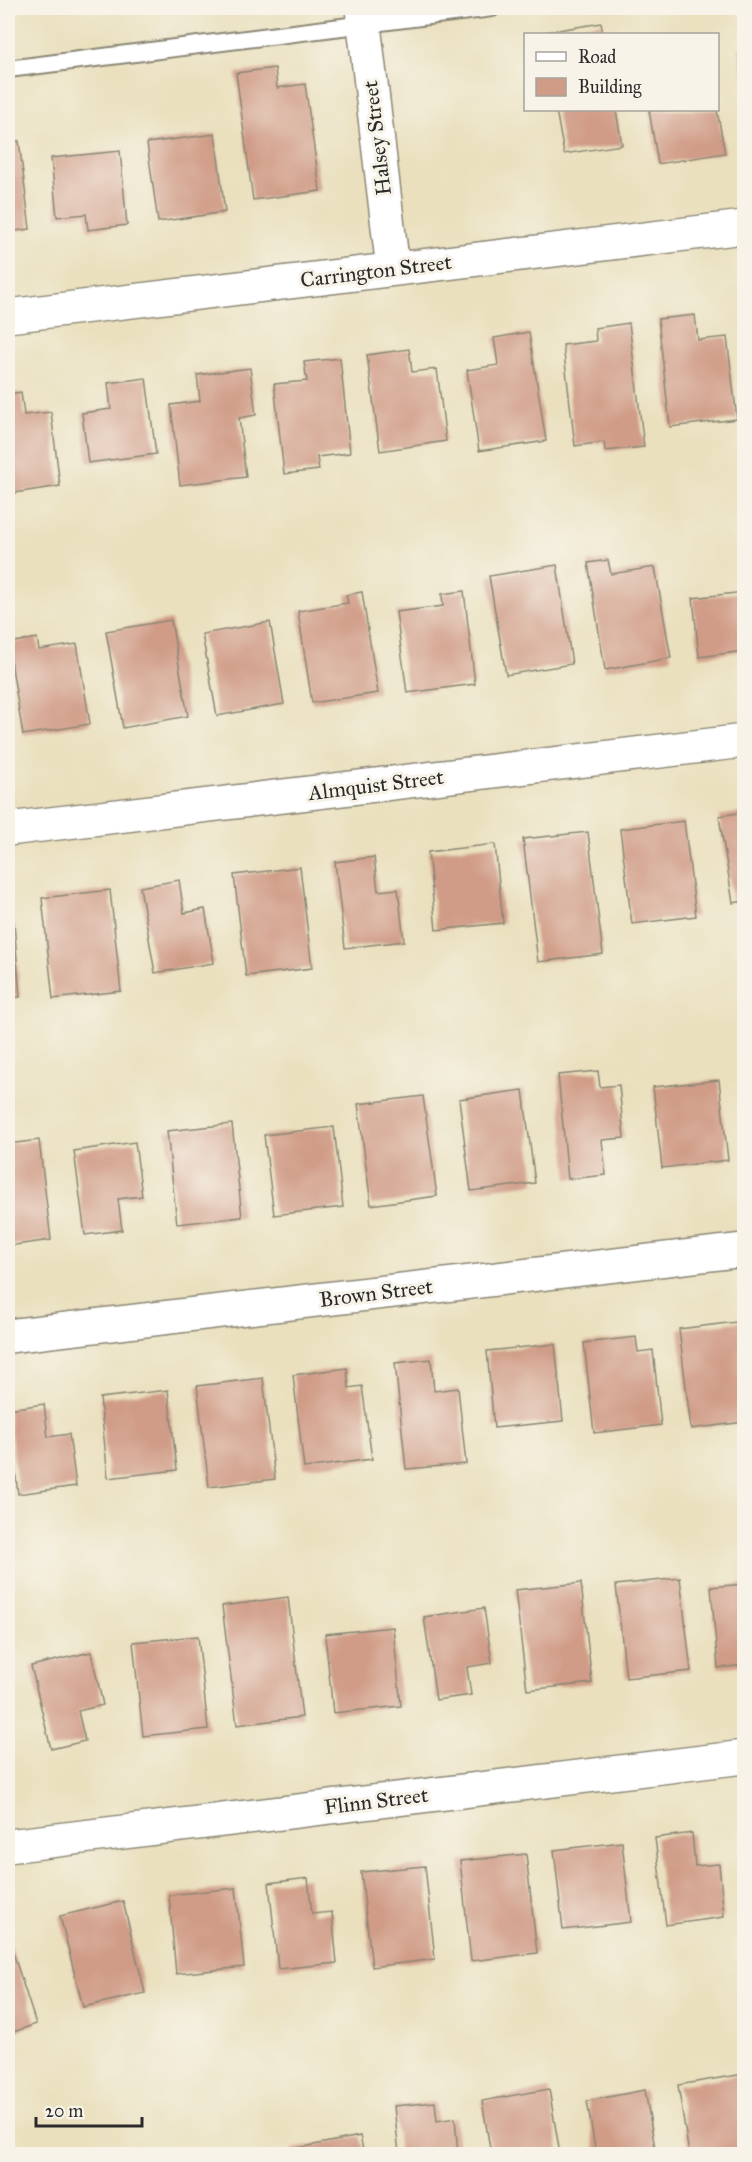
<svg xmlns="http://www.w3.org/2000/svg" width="752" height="2162" viewBox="0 0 752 2162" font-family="'IM FELL Great Primer',serif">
<rect width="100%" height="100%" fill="#f7f3e8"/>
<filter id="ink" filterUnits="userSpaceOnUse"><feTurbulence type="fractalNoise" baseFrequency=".0167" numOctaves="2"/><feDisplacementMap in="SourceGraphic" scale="12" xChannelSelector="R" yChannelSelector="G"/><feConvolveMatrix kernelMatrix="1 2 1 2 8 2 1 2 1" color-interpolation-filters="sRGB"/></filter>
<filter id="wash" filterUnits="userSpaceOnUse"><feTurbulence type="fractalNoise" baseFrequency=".008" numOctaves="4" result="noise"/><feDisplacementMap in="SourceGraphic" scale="24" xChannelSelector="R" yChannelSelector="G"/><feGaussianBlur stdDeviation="1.35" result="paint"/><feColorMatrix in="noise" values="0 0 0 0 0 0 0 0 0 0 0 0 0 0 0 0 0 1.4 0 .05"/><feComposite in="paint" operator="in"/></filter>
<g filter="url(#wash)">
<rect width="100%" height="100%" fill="#eae0be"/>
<g id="blocks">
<path fill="#d09c87" d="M 601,23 L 603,34 L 540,34 L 540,33 Z
M 744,47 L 744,76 L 743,76 L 739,48 Z
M 275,68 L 277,88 L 305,84 L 320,191 L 253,200 L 236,73 Z
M 556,110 L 616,110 L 622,145 L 564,154 Z
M 649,110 L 717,110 L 725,153 L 658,164 Z
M 215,134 L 225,212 L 158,222 L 147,143 Z
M 19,141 L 30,229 L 8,232 L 8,142 Z
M 120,151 L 127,225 L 88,230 L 86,214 L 57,217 L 51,158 Z
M 695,315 L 698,340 L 727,337 L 737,419 L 670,427 L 658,319 Z
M 629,323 L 644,447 L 605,451 L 604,442 L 575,446 L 563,345 L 596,341 L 595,328 Z
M 529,332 L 546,441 L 479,451 L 467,370 L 498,365 L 494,338 Z
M 409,349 L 412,372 L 437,369 L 446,441 L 380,451 L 367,355 Z
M 340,358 L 350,453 L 317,457 L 319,470 L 284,474 L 274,384 L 307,381 L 304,362 Z
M 250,368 L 256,415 L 239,418 L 246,477 L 180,485 L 171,405 L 200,401 L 197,375 Z
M 146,378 L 156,454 L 88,463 L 82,413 L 111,409 L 108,383 Z
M 21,392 L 24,415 L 51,412 L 60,486 L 8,494 L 8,394 Z
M 608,560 L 611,574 L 655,567 L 671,658 L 605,670 L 588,563 Z
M 557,565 L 572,664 L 506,675 L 489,576 Z
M 464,591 L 475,684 L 407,693 L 396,612 L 443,606 L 442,594 Z
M 362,592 L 378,693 L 312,703 L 298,611 L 348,603 L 346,595 Z
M 744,592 L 744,651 L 699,657 L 693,598 Z
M 171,620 L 188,716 L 123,728 L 106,631 Z
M 270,622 L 284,704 L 217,716 L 202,634 Z
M 37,638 L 39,650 L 77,644 L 90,724 L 23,735 L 8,643 Z
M 744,812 L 744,901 L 733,903 L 719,816 Z
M 684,821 L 696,916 L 632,924 L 620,829 Z
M 588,832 L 603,954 L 538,962 L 523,839 Z
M 495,844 L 503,923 L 436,930 L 428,852 Z
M 374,857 L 378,891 L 398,889 L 404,941 L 345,948 L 335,862 Z
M 300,867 L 312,968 L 246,976 L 234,875 Z
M 179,880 L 184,913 L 205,909 L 214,963 L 155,973 L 140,887 Z
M 110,890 L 121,991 L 53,999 L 42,898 Z
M 14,923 L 20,997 L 8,998 L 8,924 Z
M 598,1071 L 600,1087 L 619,1085 L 624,1138 L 602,1140 L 606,1175 L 568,1179 L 558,1075 Z
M 719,1080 L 728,1160 L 662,1168 L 653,1087 Z
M 523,1090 L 535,1183 L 471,1191 L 459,1099 Z
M 423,1096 L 437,1196 L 371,1205 L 358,1104 Z
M 232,1124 L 242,1217 L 177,1224 L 167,1131 Z
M 334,1127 L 343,1207 L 274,1215 L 264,1135 Z
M 39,1140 L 51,1240 L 8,1246 L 8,1144 Z
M 135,1142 L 142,1196 L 118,1199 L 122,1230 L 85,1235 L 74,1151 Z
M 744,1321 L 744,1422 L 691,1429 L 679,1329 Z
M 636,1337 L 638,1352 L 653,1350 L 661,1425 L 594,1433 L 584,1343 Z
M 555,1344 L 563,1421 L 494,1428 L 487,1351 Z
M 431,1359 L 434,1391 L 458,1388 L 466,1464 L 406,1469 L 395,1363 Z
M 347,1368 L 349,1388 L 362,1386 L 372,1459 L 304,1468 L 293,1375 Z
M 263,1378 L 275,1479 L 209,1487 L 197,1386 Z
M 168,1390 L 177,1470 L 108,1478 L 100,1398 Z
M 44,1404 L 48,1437 L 69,1434 L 76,1486 L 18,1494 L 8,1409 Z
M 680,1578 L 691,1671 L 626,1678 L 616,1585 Z
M 581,1583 L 592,1683 L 527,1690 L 515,1590 Z
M 744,1584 L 744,1665 L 718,1668 L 711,1587 Z
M 288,1597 L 302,1717 L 237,1725 L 222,1606 Z
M 484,1608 L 492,1663 L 467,1667 L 471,1695 L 436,1700 L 424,1617 Z
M 393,1627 L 401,1706 L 333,1713 L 325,1634 Z
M 198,1636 L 208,1729 L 143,1736 L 133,1642 Z
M 91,1652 L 103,1705 L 78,1711 L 85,1741 L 51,1749 L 31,1666 Z
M 692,1833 L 695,1866 L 719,1864 L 724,1917 L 666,1925 L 655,1838 Z
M 622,1842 L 631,1922 L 563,1930 L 554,1850 Z
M 526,1854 L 537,1953 L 471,1961 L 460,1861 Z
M 425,1866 L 435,1959 L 372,1967 L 361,1872 Z
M 308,1878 L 312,1914 L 332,1912 L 337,1963 L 278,1969 L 269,1883 Z
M 236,1888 L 244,1967 L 176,1974 L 169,1895 Z
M 123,1901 L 145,1993 L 83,2007 L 60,1916 Z
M 8,1937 L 36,2024 L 8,2034 Z
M 744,2074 L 744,2151 L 742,2152 L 742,2154 L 689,2154 L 678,2085 Z
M 549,2089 L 560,2154 L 491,2154 L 482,2101 Z
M 645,2090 L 656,2154 L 617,2154 L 617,2152 L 596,2154 L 587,2101 Z
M 435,2102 L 437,2121 L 455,2118 L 458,2154 L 399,2154 L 394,2106 Z
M 360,2136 L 364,2154 L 294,2154 L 293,2149 Z"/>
</g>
</g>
<g filter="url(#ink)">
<use href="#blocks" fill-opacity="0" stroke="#8a8674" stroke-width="1.5"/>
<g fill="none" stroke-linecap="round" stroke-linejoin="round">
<defs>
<path id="lane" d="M 8,69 L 492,8"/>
<path id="street" d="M 362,8 L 393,269
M 8,316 L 744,227
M 8,829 L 744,741
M 8,1336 L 744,1250
M 8,1846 L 744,1757"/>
</defs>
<use href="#lane" stroke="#8a8674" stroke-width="20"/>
<use href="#street" stroke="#8a8674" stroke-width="36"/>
<use href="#lane" stroke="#fff" stroke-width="16"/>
<use href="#street" stroke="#fff" stroke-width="33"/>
</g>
</g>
<g text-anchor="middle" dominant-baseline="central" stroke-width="6" stroke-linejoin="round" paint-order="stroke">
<g font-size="21" fill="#2b2b2b" stroke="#f7f3e8">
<text transform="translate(377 138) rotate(-97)">Halsey Street</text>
<text transform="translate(376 271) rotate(-7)">Carrington Street</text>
<text transform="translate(376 785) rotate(-7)">Almquist Street</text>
<text transform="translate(376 1293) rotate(-7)">Brown Street</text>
<text transform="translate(376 1801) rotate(-7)">Flinn Street</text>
</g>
</g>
<rect width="752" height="2162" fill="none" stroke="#f7f3e8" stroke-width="30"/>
<rect x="524" y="33" width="195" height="78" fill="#f7f3e8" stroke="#a5a39c" stroke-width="1.5"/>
<rect x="536" y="52" width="30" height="9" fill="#ffffff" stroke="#a5a39c" stroke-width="1.5"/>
<text x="578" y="63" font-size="18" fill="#2b2b2b">Road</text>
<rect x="536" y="78" width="30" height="18" fill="#d09c87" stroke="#a5a39c" stroke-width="1.5"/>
<text x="578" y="93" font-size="18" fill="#2b2b2b">Building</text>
<path d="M36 2117v9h106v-9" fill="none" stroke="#2b2b2b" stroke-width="3"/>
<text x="45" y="2117" font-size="18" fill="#2b2b2b" stroke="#f7f3e8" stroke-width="4.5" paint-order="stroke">20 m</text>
</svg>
